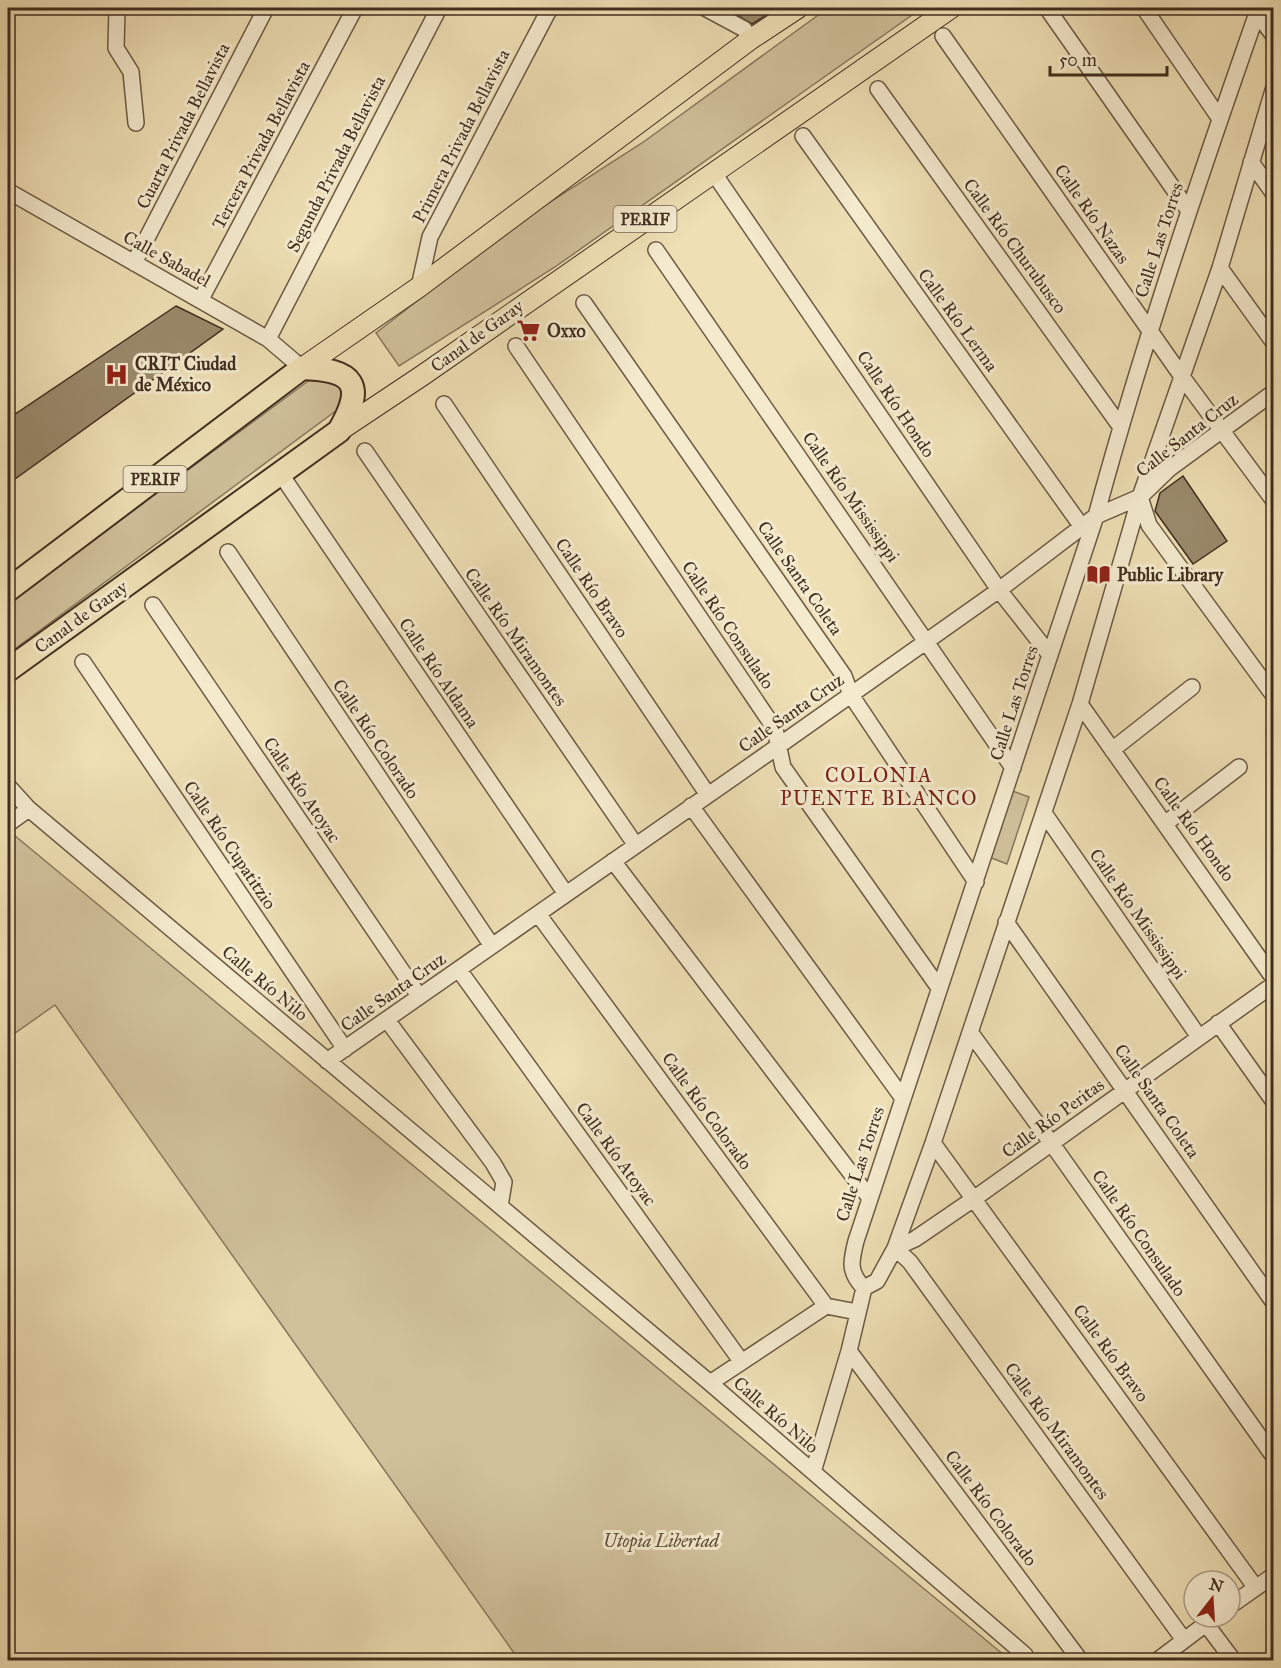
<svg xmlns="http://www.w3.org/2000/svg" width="1281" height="1668" viewBox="0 0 1281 1668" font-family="'IM FELL Great Primer',serif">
<rect width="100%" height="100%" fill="#eedfb4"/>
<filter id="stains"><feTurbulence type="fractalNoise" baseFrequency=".00333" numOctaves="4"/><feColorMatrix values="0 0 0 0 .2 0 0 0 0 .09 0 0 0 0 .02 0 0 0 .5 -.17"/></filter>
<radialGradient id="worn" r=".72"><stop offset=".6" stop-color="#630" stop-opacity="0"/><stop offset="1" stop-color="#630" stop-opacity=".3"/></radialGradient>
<path fill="#d0c19b" stroke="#88785d" stroke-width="1.5" d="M 828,8 L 922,8 L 555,267 L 399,366 L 376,333 L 519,222 L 642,143 Z
M 315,376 L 342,388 L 344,399 L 337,410 L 8,654 L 8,603 Z
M 1010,790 L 1029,797 L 1007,864 L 989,857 Z
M 14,835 L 1004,1655 L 1000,1660 L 519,1660 L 55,1005 L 8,1038 L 8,840 Z"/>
<path fill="#9a8a6c" stroke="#402e1f" stroke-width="1.5" d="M 725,8 L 777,8 L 752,24 Z
M 176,306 L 223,329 L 8,484 L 8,419 Z
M 1183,476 L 1227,541 L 1193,564 L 1155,511 L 1160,493 Z"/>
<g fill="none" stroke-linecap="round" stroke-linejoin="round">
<defs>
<path id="minor" d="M 117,8 L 116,48 L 131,72 L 136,123
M 705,8 L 744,29 L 751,39
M 1047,8 L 1189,211
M 1144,8 L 1220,119
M 1253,8 L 1274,36
M 943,36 L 1183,378 L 1274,501
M 878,89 L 1120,426
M 803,136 L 1082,527
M 1251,162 L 1274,194
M 713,172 L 999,590 L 1050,655
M 8,191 L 268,339 L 302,368
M 656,250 L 1013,768
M 134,263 L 266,8
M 1220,268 L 1274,343
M 419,287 L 430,237 L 550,8
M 201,299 L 355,8
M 584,303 L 844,676 L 851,695 L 976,882
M 268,339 L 439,8
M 516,346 L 775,729 L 783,767 L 939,988
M 444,404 L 708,795
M 365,451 L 635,844
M 280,473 L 566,894
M 1140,497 L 1149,525 L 1274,696
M 228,552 L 492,946
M 153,605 L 419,996
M 83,662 L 345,1049
M 1080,704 L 1274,979
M 1112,750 L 1192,687
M 8,786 L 29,809 L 710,1383 L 1025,1655 L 1020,1660
M 691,806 L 902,1097
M 1044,813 L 1199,1037
M 1166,823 L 1239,767
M 8,824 L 29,809
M 613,861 L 869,1197
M 538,914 L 826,1306 L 857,1312
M 1006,922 L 1274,1303
M 459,970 L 741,1361
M 387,1020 L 493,1163 L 504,1182 L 500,1206
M 1218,1023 L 1274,1102
M 970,1032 L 1052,1144 L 1274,1457
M 327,1061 L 777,747 L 999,590 L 1096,516 L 1140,497 L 1169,469 L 1274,392
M 933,1143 L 1256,1588
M 895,1248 L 910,1262 L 1184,1640
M 895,1248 L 915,1239 L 975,1198 L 1274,984
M 864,1288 C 848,1272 851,1261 856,1241 L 1096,516 C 1142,346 1199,179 1257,13
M 864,1288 L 877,1281 L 895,1248 L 933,1143 L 1080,704 L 1140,497 L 1220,268 L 1274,87
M 849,1351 L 1080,1660
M 710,1383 L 826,1306
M 813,1472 L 849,1351 L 864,1288
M 1230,1606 L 1274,1575
M 1206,1624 L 1233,1660
M 1158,1660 L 1215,1617"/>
<path id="major" d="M 302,368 L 419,287 L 751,39 L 798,8
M 339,431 L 423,375 L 951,8"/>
<path id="highway" d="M 8,590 L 302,368 C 354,370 366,384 339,431 L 8,670"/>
</defs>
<use href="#minor" stroke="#6c5a44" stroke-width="18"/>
<use href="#major" stroke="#402e1f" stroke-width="22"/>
<use href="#highway" stroke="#402e1f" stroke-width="26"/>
<use href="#minor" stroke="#f4eace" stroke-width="15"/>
<use href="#major" stroke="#eedfb4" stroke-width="20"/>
<use href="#highway" stroke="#eedfb4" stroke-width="22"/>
</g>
<defs>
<symbol id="supermarket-bare" viewBox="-9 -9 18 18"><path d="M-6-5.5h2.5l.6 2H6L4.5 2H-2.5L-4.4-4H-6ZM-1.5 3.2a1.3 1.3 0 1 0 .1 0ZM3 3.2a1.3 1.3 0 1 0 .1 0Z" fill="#8f2418" stroke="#f4eace" stroke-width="2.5" paint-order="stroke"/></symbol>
<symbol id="hospital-bare" viewBox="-9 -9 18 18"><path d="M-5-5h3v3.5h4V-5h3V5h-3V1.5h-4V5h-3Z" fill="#8f2418" stroke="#f4eace" stroke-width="2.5" paint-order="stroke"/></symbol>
<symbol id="library-bare" viewBox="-9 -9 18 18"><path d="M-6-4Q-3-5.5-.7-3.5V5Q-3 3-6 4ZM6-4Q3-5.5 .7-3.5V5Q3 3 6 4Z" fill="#8f2418" stroke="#f4eace" stroke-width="2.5" paint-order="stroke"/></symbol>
</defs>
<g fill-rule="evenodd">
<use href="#supermarket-bare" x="512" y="314" width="33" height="33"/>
<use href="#hospital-bare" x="100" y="358" width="33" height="33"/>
<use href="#library-bare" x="1082" y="558" width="33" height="33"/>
</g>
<g text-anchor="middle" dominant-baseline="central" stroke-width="6" stroke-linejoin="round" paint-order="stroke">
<g fill="#f4eace" stroke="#766654" stroke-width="1.5">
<rect x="613.5" y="206" width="63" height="26" rx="4.5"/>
<rect x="123.5" y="466" width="63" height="26" rx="4.5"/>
</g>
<g font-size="16" font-weight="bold" fill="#402e1f">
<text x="645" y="219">PERIF</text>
<text x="155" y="479">PERIF</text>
</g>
<g font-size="18" fill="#402e1f" stroke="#f4eace">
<text transform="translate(183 126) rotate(-63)">Cuarta Privada Bellavista</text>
<text transform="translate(461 136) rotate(-63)">Primera Privada Bellavista</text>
<text transform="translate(261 145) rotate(-62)">Tercera Privada Bellavista</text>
<text transform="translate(336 164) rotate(-63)">Segunda Privada Bellavista</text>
<text transform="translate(1092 214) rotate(55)">Calle Río Nazas</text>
<text transform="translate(1159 240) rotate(-72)">Calle Las Torres</text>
<text transform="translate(1015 246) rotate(54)">Calle Río Churubusco</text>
<text transform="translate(167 259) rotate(29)">Calle Sabadel</text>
<text transform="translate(958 320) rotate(54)">Calle Río Lerma</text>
<text transform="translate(477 336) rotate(-36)">Canal de Garay</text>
<text transform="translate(896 404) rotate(56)">Calle Río Hondo</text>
<text transform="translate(1187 435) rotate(-38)">Calle Santa Cruz</text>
<text transform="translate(851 497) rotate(55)">Calle Río Mississippi</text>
<text transform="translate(800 578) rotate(55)">Calle Santa Coleta</text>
<text transform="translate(592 588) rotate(56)">Calle Río Bravo</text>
<text transform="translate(81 617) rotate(-36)">Canal de Garay</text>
<text transform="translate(728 625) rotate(56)">Calle Río Consulado</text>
<text transform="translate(516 637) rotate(55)">Calle Río Miramontes</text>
<text transform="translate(439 673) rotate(56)">Calle Río Aldama</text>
<text transform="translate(1014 703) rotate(-72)">Calle Las Torres</text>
<text transform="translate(791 713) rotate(-35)">Calle Santa Cruz</text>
<text transform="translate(376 739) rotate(56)">Calle Río Colorado</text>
<text transform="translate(302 790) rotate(56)">Calle Río Atoyac</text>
<text transform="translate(1194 829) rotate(54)">Calle Río Hondo</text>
<text transform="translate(230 845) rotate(56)">Calle Río Cupatitzio</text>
<text transform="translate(1138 914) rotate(55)">Calle Río Mississippi</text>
<text transform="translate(265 983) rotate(40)">Calle Río Nilo</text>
<text transform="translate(393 992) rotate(-35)">Calle Santa Cruz</text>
<text transform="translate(1157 1101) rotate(55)">Calle Santa Coleta</text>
<text transform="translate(707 1111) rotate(54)">Calle Río Colorado</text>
<text transform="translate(1053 1118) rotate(-36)">Calle Río Peritas</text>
<text transform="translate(616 1154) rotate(54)">Calle Río Atoyac</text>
<text transform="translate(860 1164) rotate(-72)">Calle Las Torres</text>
<text transform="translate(1139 1233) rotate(55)">Calle Río Consulado</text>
<text transform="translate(1111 1353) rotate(54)">Calle Río Bravo</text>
<text transform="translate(776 1415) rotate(41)">Calle Río Nilo</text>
<text transform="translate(1057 1431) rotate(54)">Calle Río Miramontes</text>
<text transform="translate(991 1508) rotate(53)">Calle Río Colorado</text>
</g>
<g font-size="18" font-weight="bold" fill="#402e1f" stroke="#f4eace" text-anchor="start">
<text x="547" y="331">Oxxo</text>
<text x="135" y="364">CRIT Ciudad<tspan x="135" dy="21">de México</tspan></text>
<text x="1117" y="575">Public Library</text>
</g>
<g font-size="18" font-style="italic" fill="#5d4b38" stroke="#f4eace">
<text x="661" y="1541">Utopia Libertad</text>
</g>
<g font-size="20" letter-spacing="1.5" fill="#7a1f14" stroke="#f4eace">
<text x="879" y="775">COLONIA<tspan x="879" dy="23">PUENTE BLANCO</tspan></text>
</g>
</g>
<rect width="1281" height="1668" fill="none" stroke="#eedfb4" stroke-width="30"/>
<rect x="9" y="9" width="1263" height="1650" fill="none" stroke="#402e1f" stroke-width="3"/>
<rect x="15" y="15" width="1251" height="1638" fill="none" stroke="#402e1f" stroke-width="1.5"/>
<g transform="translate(1212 1599) rotate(17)"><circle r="28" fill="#f4eace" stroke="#ac9f88" stroke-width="1.5"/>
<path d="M0-4.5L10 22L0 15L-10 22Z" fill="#8f2418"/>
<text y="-9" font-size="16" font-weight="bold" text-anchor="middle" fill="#402e1f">N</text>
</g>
<path d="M1050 66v9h117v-9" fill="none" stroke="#402e1f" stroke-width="3"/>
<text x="1059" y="66" font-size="18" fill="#402e1f" stroke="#f4eace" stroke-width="4.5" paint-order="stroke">50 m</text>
<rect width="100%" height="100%" filter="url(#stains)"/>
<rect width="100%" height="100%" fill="url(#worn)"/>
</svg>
